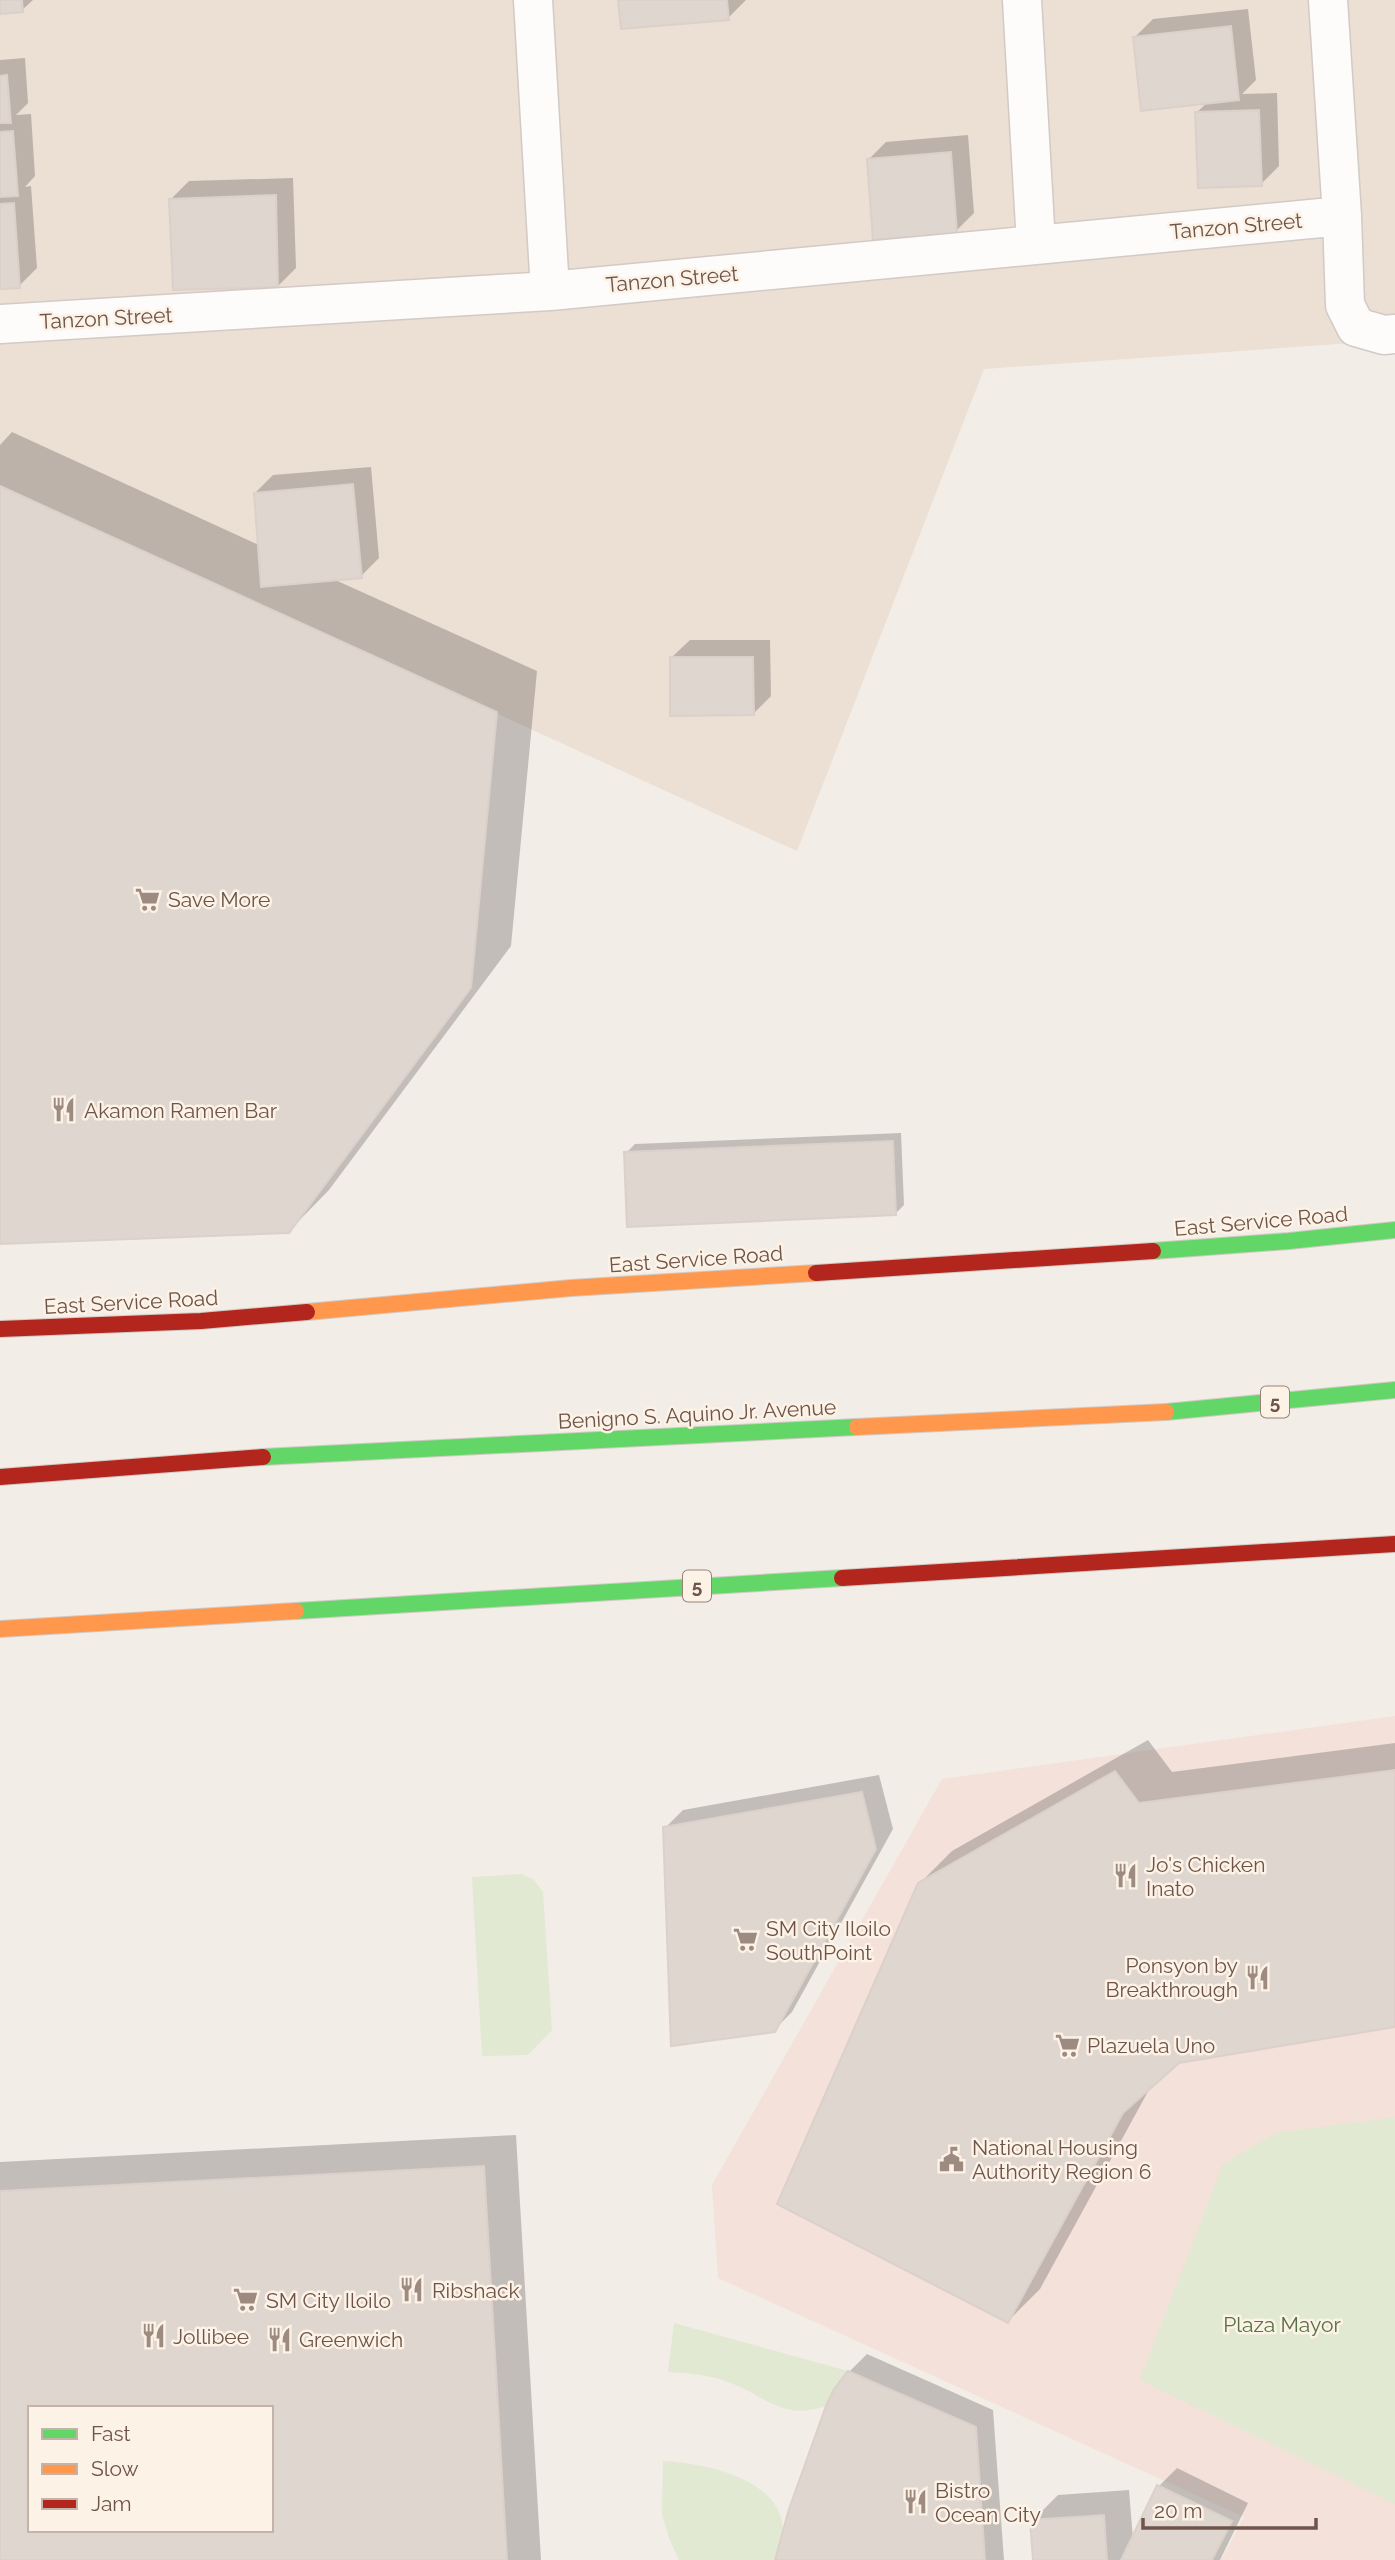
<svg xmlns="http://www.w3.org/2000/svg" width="1395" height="2560" viewBox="0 0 1395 2560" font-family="Raleway,sans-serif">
<rect width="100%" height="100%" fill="#f3ede7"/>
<path fill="#ecdfd4" d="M 0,0 L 1395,0 L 1395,340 L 984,369 L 797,851 L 0,486 Z"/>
<path fill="#f3e1da" d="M 1395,1716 L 1395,2560 L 1221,2560 L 1244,2517 L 718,2278 L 712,2185 L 942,1779 Z"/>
<path fill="#e1e9d2" d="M 522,1874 L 534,1880 L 543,1892 L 552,2030 L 528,2055 L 482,2056 L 472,1877 Z
M 1395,2117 L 1395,2504 L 1140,2380 L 1223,2164 L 1276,2133 Z
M 674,2323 L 848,2371 L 834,2389 L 826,2406 C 781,2421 767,2396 728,2382 C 710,2375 688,2373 668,2372 Z
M 663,2461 C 702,2463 779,2477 783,2528 C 784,2537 777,2551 775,2560 L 679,2560 L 669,2538 L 662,2514 Z"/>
<path fill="#0003" fill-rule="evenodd" d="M 0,0 L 33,0 L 22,10 L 0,12 Z
M 620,0 L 746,0 L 728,18 Z
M 1248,9 L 1256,80 L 1242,94 L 1277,93 L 1279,166 L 1261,184 L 1196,113 L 1208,102 L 1135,37 L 1153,19 Z
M 25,58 L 28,103 L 16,115 L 31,114 L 35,176 L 25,187 L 31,186 L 37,268 L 19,286 L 0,288 L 0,60 Z
M 968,135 L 974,213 L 956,231 L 868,160 L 886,142 Z
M 293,178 L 296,268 L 278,286 L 171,199 L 189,181 Z
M 12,432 L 259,545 L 255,493 L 273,475 L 371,467 L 379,558 L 361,576 L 333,579 L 537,671 L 511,946 L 329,1190 L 288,1232 L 0,1242 L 0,445 Z
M 690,640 L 770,640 L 771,696 L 753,714 L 672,657 Z
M 901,1133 L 904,1205 L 895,1214 L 626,1153 L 635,1144 Z
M 1148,1740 L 1172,1772 L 1395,1743 L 1395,2025 L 1179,2061 L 1151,2086 L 1040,2289 L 1008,2321 L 919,1884 L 952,1851 Z
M 879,1775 L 893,1829 L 792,2012 L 774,2030 L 665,1828 L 683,1810 Z
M 516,2135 L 541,2560 L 0,2560 L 0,2162 ZM 30,2408 L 271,2408 L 271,2530 L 30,2530 Z
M 867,2354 L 993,2410 L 1004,2560 L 777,2560 L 849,2372 Z
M 1177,2468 L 1248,2503 L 1220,2560 L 1035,2560 L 1032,2521 L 1058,2495 L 1129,2490 L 1133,2539 L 1159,2486 Z"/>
<path fill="#dfd6cf" stroke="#dbd0ca" stroke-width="2" fill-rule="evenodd" d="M 0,0 L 22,0 L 23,12 L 0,14 Z
M 618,0 L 727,0 L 729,20 L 621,29 Z
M 1231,26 L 1239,100 L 1141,111 L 1133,37 Z
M 7,75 L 11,123 L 0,123 L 0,76 Z
M 1259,110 L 1262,186 L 1198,188 L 1195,112 Z
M 13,131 L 18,196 L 0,197 L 0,132 Z
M 951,152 L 957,233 L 873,240 L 867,159 Z
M 276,195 L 278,287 L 173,290 L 169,199 Z
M 14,203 L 20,288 L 0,289 L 0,204 Z
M 353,484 L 362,578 L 261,587 L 254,493 Z
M 0,486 L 497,712 L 471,988 L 289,1233 L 0,1244 Z
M 670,657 L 753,657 L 754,715 L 670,716 Z
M 893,1141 L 896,1215 L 627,1227 L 624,1152 Z
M 1395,1770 L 1395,2027 L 1179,2063 L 1123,2113 L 1008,2323 L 777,2204 L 918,1883 L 1115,1771 L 1139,1803 Z
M 862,1792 L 876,1849 L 775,2032 L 671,2046 L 663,1827 Z
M 484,2166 L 507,2560 L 0,2560 L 0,2191 ZM 30,2408 L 271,2408 L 271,2530 L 30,2530 Z
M 848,2371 L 976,2427 L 985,2560 L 775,2560 L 789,2509 L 826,2406 L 834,2389 Z
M 1157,2485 L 1232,2521 L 1212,2560 L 1121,2560 Z
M 1104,2515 L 1107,2560 L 1033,2560 L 1030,2520 Z"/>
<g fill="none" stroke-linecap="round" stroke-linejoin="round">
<defs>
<path id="street" d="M 533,0 L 550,291
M 1022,0 L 1036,244
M 1328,0 L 1342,216 L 1345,305 L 1356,327 L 1384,335 L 1395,334
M 0,324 L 550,291 L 1342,216"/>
<path id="fast" d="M 1153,1251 L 1289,1241 L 1395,1230
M 1166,1412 L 1395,1390
M 263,1457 L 857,1427
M 296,1611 L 842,1578"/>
<path id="slow" d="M 307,1312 L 571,1288 L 816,1273
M 857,1427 L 1166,1412
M 0,1629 L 296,1611"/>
<path id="jam" d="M 816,1273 L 1153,1251
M 0,1329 L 201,1321 L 307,1312
M 0,1477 L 263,1457
M 842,1578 L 1395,1544"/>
</defs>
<use href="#street" stroke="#d2cac5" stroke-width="41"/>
<use href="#fast" stroke="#d2cac4" stroke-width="18"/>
<use href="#slow" stroke="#d2cac4" stroke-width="18"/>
<use href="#jam" stroke="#d2cac4" stroke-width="18"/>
<use href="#street" stroke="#fdfcfb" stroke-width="38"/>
<use href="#fast" stroke="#63d668" stroke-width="16"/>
<use href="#slow" stroke="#ff974d" stroke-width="16"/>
<use href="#jam" stroke="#b3261e" stroke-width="16"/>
</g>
<defs>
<symbol id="supermarket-bare" viewBox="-9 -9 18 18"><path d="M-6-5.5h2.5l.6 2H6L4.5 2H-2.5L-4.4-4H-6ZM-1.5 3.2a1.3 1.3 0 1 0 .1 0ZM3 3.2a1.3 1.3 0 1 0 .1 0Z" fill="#9d8a81" stroke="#fdf2e6" stroke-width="2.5" paint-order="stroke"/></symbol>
<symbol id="restaurant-bare" viewBox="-9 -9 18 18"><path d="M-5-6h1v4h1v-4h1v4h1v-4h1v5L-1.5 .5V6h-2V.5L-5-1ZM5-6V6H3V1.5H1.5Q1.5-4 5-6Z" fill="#9d8a81" stroke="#fdf2e6" stroke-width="2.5" paint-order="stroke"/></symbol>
<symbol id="civic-bare" viewBox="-9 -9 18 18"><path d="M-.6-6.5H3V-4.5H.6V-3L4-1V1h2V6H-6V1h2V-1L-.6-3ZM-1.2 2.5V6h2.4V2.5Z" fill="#9d8a81" stroke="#fdf2e6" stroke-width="2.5" paint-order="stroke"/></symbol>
</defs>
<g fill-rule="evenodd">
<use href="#supermarket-bare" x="130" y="882" width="35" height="35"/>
<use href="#restaurant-bare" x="46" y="1092" width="35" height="35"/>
<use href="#restaurant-bare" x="1108" y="1858" width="35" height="35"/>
<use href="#supermarket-bare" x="728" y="1922" width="35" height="35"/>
<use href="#restaurant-bare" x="1240" y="1960" width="35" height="35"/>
<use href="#supermarket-bare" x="1050" y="2028" width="35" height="35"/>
<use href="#civic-bare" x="934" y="2142" width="35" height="35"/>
<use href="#restaurant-bare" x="394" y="2272" width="35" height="35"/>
<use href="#supermarket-bare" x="228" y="2282" width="35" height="35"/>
<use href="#restaurant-bare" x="136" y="2318" width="35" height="35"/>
<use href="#restaurant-bare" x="262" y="2322" width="35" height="35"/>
<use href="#restaurant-bare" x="898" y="2484" width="35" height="35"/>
</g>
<g text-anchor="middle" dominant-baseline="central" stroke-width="5" stroke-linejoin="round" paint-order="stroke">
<g fill="#fdf2e6" stroke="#998379" stroke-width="2">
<rect x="1261" y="1386.5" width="28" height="31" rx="5"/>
<rect x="683" y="1570.5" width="28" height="31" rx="5"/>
</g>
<g font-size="19" font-weight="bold" fill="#6e544a">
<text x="1275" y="1402">5</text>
<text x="697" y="1586">5</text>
</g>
<g font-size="21" fill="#6e544a" stroke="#fdf2e6">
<text transform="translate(1236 226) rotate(-5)">Tanzon Street</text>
<text transform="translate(672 279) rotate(-5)">Tanzon Street</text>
<text transform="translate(106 318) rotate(-3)">Tanzon Street</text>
<text transform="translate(1261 1221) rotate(-5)">East Service Road</text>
<text transform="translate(696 1259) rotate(-4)">East Service Road</text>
<text transform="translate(131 1302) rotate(-3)">East Service Road</text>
<text transform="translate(697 1414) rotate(-3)">Benigno S. Aquino Jr. Avenue</text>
</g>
<g font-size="21" fill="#6e544a" stroke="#fdf2e6" text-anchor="start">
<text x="168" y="899">Save More</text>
<text x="84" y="1110">Akamon Ramen Bar</text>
<text x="1146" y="1864">Jo's Chicken<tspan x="1146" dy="24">Inato</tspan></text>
<text x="766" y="1928">SM City Iloilo<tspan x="766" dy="24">SouthPoint</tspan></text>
<text x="1238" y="1965" text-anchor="end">Ponsyon by<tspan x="1238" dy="24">Breakthrough</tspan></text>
<text x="1087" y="2045">Plazuela Uno</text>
<text x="972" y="2147">National Housing<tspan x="972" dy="24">Authority Region 6</tspan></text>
<text x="432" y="2290">Ribshack</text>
<text x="266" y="2300">SM City Iloilo</text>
<text x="173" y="2336">Jollibee</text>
<text x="299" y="2339">Greenwich</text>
<text x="935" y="2490">Bistro<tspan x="935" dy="24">Ocean City</tspan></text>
</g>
<g font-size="21" fill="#557344" stroke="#fdf2e6">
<text x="1282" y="2324">Plaza Mayor</text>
</g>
</g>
<rect x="28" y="2406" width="245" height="126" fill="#fdf2e6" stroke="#c4b3a8" stroke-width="2"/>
<rect x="42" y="2429" width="35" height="10" fill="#63d668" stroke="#c4b3a8" stroke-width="2"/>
<text x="91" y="2441" font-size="21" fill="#6e544a">Fast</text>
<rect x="42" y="2464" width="35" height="10" fill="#ff974d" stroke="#c4b3a8" stroke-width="2"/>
<text x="91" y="2476" font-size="21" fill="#6e544a">Slow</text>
<rect x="42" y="2499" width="35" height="10" fill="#b3261e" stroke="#c4b3a8" stroke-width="2"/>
<text x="91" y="2511" font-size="21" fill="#6e544a">Jam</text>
<path d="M1143 2518v10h173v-10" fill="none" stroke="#6e544a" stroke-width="3.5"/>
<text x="1154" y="2518" font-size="21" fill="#6e544a" stroke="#fdf2e6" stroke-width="5" paint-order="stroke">20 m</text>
</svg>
